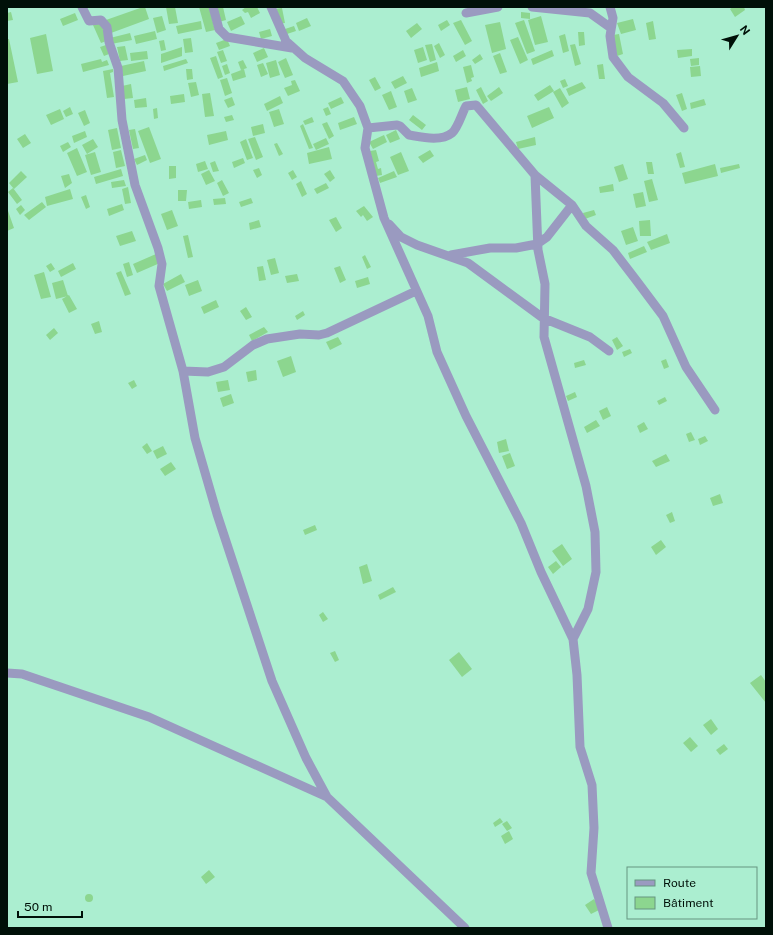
<svg xmlns="http://www.w3.org/2000/svg" width="773" height="935" viewBox="0 0 773 935" font-family="'Public Sans',sans-serif">
<rect width="100%" height="100%" fill="#abeed0"/>
<path fill="#8cd68f" d="M 143,7 L 145,7 L 149,19 L 111,33 L 106,20 Z
M 166,7 L 175,7 L 178,23 L 169,24 Z
M 199,7 L 209,7 L 215,30 L 206,32 Z
M 216,7 L 223,7 L 226,20 L 219,22 Z
M 246,7 L 257,7 L 260,13 L 251,18 L 248,12 L 245,13 L 242,10 Z
M 733,7 L 744,7 L 745,10 L 735,17 L 730,9 Z
M 282,8 L 285,23 L 278,24 L 274,9 Z
M 11,12 L 13,20 L 7,21 L 7,13 Z
M 521,12 L 530,13 L 530,19 L 521,18 Z
M 75,13 L 78,20 L 63,26 L 60,19 Z
M 162,16 L 166,30 L 157,33 L 153,18 Z
M 241,16 L 245,24 L 231,31 L 227,22 Z
M 541,16 L 548,42 L 535,45 L 528,20 Z
M 307,18 L 311,26 L 299,31 L 296,23 Z
M 633,19 L 636,30 L 621,34 L 617,23 Z
M 447,20 L 450,25 L 441,31 L 438,25 Z
M 461,20 L 472,41 L 465,45 L 453,23 Z
M 524,20 L 535,51 L 527,54 L 515,23 Z
M 201,21 L 202,29 L 178,34 L 176,26 Z
M 653,21 L 656,39 L 649,40 L 646,23 Z
M 101,22 L 109,40 L 101,43 L 93,25 Z
M 500,22 L 506,49 L 492,53 L 485,25 Z
M 417,23 L 422,29 L 411,38 L 406,31 Z
M 294,26 L 296,31 L 284,35 L 282,30 Z
M 270,29 L 272,36 L 261,39 L 259,32 Z
M 155,31 L 157,39 L 136,44 L 134,36 Z
M 578,32 L 584,32 L 585,45 L 579,46 Z
M 130,33 L 132,40 L 111,44 L 110,38 Z
M 46,34 L 53,71 L 37,74 L 30,38 Z
M 565,34 L 569,51 L 563,53 L 559,36 Z
M 619,34 L 623,54 L 617,56 L 613,35 Z
M 518,37 L 528,60 L 520,64 L 510,40 Z
M 191,38 L 193,52 L 185,53 L 183,39 Z
M 7,39 L 9,39 L 18,82 L 7,84 Z
M 227,39 L 230,46 L 219,50 L 216,43 Z
M 164,40 L 166,50 L 161,51 L 159,41 Z
M 439,43 L 445,55 L 440,58 L 434,46 Z
M 432,44 L 436,60 L 430,62 L 425,45 Z
M 575,44 L 581,64 L 575,66 L 570,45 Z
M 106,45 L 109,54 L 104,56 L 100,47 Z
M 125,46 L 128,60 L 120,61 L 117,47 Z
M 182,47 L 182,56 L 161,63 L 161,54 Z
M 423,47 L 427,60 L 418,63 L 414,50 Z
M 264,48 L 268,57 L 257,62 L 253,53 Z
M 692,49 L 692,56 L 678,58 L 677,50 Z
M 223,50 L 227,61 L 221,63 L 217,52 Z
M 463,50 L 466,56 L 456,62 L 453,56 Z
M 552,50 L 554,56 L 533,65 L 531,59 Z
M 147,51 L 148,59 L 131,61 L 130,53 Z
M 500,53 L 507,72 L 500,74 L 493,56 Z
M 480,54 L 483,59 L 475,64 L 472,60 Z
M 216,56 L 223,77 L 218,79 L 210,58 Z
M 286,58 L 293,75 L 285,78 L 278,62 Z
M 699,58 L 699,65 L 691,66 L 690,59 Z
M 101,59 L 102,62 L 107,60 L 109,65 L 83,72 L 81,64 Z
M 186,59 L 188,63 L 164,71 L 163,66 Z
M 243,60 L 247,68 L 241,70 L 238,62 Z
M 276,60 L 280,75 L 270,78 L 266,63 Z
M 144,61 L 146,71 L 123,76 L 121,66 Z
M 437,62 L 439,71 L 421,77 L 419,68 Z
M 263,63 L 268,74 L 261,77 L 257,65 Z
M 227,64 L 230,73 L 225,75 L 222,66 Z
M 603,64 L 605,79 L 599,79 L 597,65 Z
M 471,65 L 474,77 L 471,78 L 472,81 L 467,83 L 463,67 Z
M 700,66 L 701,76 L 691,77 L 690,67 Z
M 113,69 L 113,72 L 110,73 L 114,97 L 107,98 L 103,71 Z
M 186,69 L 192,69 L 193,79 L 187,80 Z
M 244,69 L 246,77 L 233,81 L 231,74 Z
M 403,76 L 407,83 L 395,89 L 391,82 Z
M 375,77 L 381,88 L 375,91 L 369,80 Z
M 227,78 L 232,93 L 225,96 L 220,80 Z
M 565,79 L 568,86 L 563,88 L 560,81 Z
M 295,80 L 300,91 L 288,96 L 284,88 L 292,85 L 291,81 Z
M 196,82 L 199,95 L 191,97 L 188,83 Z
M 582,82 L 586,88 L 569,96 L 566,89 Z
M 131,84 L 133,98 L 124,99 L 122,86 Z
M 550,85 L 554,91 L 538,101 L 534,95 Z
M 467,87 L 470,99 L 458,102 L 455,90 Z
M 481,87 L 488,101 L 483,104 L 476,90 Z
M 499,87 L 503,93 L 491,101 L 487,96 Z
M 412,88 L 417,100 L 408,103 L 404,91 Z
M 560,88 L 569,103 L 562,108 L 553,92 Z
M 391,91 L 397,107 L 389,110 L 382,95 Z
M 210,93 L 214,116 L 205,117 L 202,94 Z
M 682,93 L 687,109 L 682,111 L 676,95 Z
M 184,94 L 185,102 L 171,104 L 170,96 Z
M 280,96 L 283,103 L 267,111 L 264,104 Z
M 232,97 L 235,105 L 228,108 L 224,100 Z
M 341,97 L 344,103 L 331,109 L 328,103 Z
M 146,98 L 147,107 L 135,108 L 134,100 Z
M 704,99 L 706,105 L 691,109 L 690,103 Z
M 70,107 L 73,114 L 66,117 L 63,111 Z
M 328,107 L 331,114 L 326,116 L 323,109 Z
M 549,107 L 554,118 L 532,128 L 527,116 Z
M 157,108 L 158,118 L 154,119 L 153,109 Z
M 60,109 L 64,119 L 51,125 L 46,115 Z
M 279,109 L 284,124 L 274,127 L 269,112 Z
M 85,110 L 90,123 L 84,126 L 78,113 Z
M 232,115 L 234,120 L 226,122 L 224,117 Z
M 413,115 L 426,125 L 422,130 L 409,120 Z
M 312,117 L 314,122 L 305,125 L 303,121 Z
M 354,117 L 357,124 L 340,130 L 338,123 Z
M 327,122 L 334,136 L 329,139 L 322,124 Z
M 263,124 L 265,133 L 253,136 L 251,127 Z
M 303,124 L 313,148 L 309,149 L 300,126 Z
M 149,127 L 161,159 L 150,163 L 138,131 Z
M 117,128 L 121,148 L 112,150 L 108,130 Z
M 135,129 L 139,148 L 133,149 L 129,130 Z
M 396,130 L 400,139 L 390,143 L 386,135 Z
M 85,131 L 87,137 L 74,143 L 72,136 Z
M 226,131 L 228,140 L 209,145 L 207,135 Z
M 25,134 L 31,143 L 23,148 L 17,139 Z
M 384,135 L 387,142 L 373,149 L 369,142 Z
M 255,137 L 263,157 L 256,160 L 248,139 Z
M 535,137 L 536,145 L 518,149 L 516,142 Z
M 326,138 L 329,144 L 316,150 L 313,144 Z
M 93,139 L 98,147 L 87,154 L 82,145 Z
M 246,139 L 253,158 L 247,160 L 240,142 Z
M 68,142 L 71,147 L 63,152 L 60,146 Z
M 277,143 L 283,154 L 279,156 L 274,144 Z
M 329,147 L 332,159 L 309,164 L 307,153 Z
M 77,148 L 87,172 L 77,176 L 67,153 Z
M 121,150 L 125,166 L 116,168 L 113,152 Z
M 376,150 L 379,161 L 376,162 L 378,169 L 381,168 L 382,175 L 376,176 L 370,151 Z
M 430,150 L 434,156 L 423,163 L 418,157 Z
M 95,152 L 101,172 L 91,175 L 85,155 Z
M 401,152 L 409,171 L 398,175 L 390,157 Z
M 681,152 L 685,167 L 680,168 L 676,154 Z
M 145,155 L 147,160 L 137,165 L 134,159 Z
M 243,158 L 245,163 L 234,168 L 232,162 Z
M 205,161 L 208,169 L 198,172 L 196,164 Z
M 215,161 L 219,171 L 213,172 L 210,163 Z
M 646,162 L 652,162 L 654,174 L 648,174 Z
M 623,164 L 628,179 L 619,182 L 614,167 Z
M 715,164 L 718,176 L 685,184 L 682,173 Z
M 739,164 L 740,168 L 721,173 L 720,168 Z
M 169,166 L 176,166 L 176,178 L 169,179 Z
M 259,168 L 262,175 L 257,178 L 253,170 Z
M 121,169 L 123,176 L 96,184 L 94,177 Z
M 209,170 L 215,181 L 206,185 L 201,174 Z
M 293,170 L 297,177 L 292,180 L 288,173 Z
M 330,170 L 335,178 L 330,182 L 324,174 Z
M 21,171 L 27,177 L 14,189 L 9,183 Z
M 394,171 L 397,177 L 380,183 L 378,178 Z
M 69,174 L 72,183 L 65,188 L 61,176 Z
M 652,179 L 658,200 L 649,202 L 644,181 Z
M 124,180 L 126,186 L 112,188 L 111,182 Z
M 222,180 L 229,193 L 223,196 L 217,183 Z
M 301,181 L 307,194 L 302,197 L 296,184 Z
M 326,183 L 329,188 L 317,194 L 314,189 Z
M 613,184 L 614,191 L 600,193 L 599,187 Z
M 128,187 L 131,203 L 125,204 L 122,189 Z
M 13,188 L 22,200 L 17,204 L 8,192 Z
M 70,189 L 73,199 L 47,206 L 45,197 Z
M 178,190 L 187,190 L 186,201 L 178,201 Z
M 643,192 L 646,206 L 636,208 L 633,194 Z
M 86,195 L 90,207 L 86,209 L 81,197 Z
M 225,198 L 226,204 L 214,205 L 213,199 Z
M 251,198 L 253,203 L 241,207 L 239,202 Z
M 201,200 L 202,207 L 189,209 L 188,202 Z
M 42,202 L 46,207 L 29,220 L 24,215 Z
M 122,204 L 124,210 L 109,216 L 107,209 Z
M 21,205 L 25,210 L 20,215 L 16,209 Z
M 364,206 L 373,217 L 367,221 L 363,215 L 361,217 L 356,211 Z
M 7,208 L 14,228 L 7,231 Z
M 172,210 L 178,226 L 167,230 L 161,214 Z
M 594,210 L 596,215 L 585,219 L 583,213 Z
M 336,217 L 342,228 L 336,232 L 329,220 Z
M 259,220 L 261,227 L 250,230 L 249,223 Z
M 650,220 L 651,236 L 640,236 L 639,221 Z
M 633,227 L 638,241 L 626,245 L 621,231 Z
M 132,231 L 136,241 L 120,246 L 116,236 Z
M 667,234 L 670,243 L 651,250 L 647,242 Z
M 188,235 L 193,257 L 188,258 L 183,236 Z
M 644,246 L 647,252 L 630,259 L 628,253 Z
M 156,254 L 160,263 L 137,273 L 133,264 Z
M 365,255 L 371,267 L 367,269 L 362,257 Z
M 275,258 L 279,273 L 271,275 L 267,260 Z
M 129,262 L 133,275 L 127,277 L 123,264 Z
M 51,263 L 55,269 L 50,272 L 46,266 Z
M 73,263 L 76,269 L 61,277 L 58,271 Z
M 263,266 L 266,280 L 259,281 L 257,267 Z
M 340,266 L 346,280 L 340,283 L 334,268 Z
M 121,271 L 131,294 L 125,296 L 116,273 Z
M 44,272 L 51,297 L 41,299 L 34,275 Z
M 181,274 L 185,282 L 167,291 L 163,284 Z
M 297,274 L 299,281 L 287,283 L 285,276 Z
M 368,277 L 370,284 L 357,288 L 355,281 Z
M 63,280 L 68,296 L 56,299 L 52,283 Z
M 198,280 L 202,291 L 189,296 L 185,285 Z
M 69,295 L 77,309 L 69,313 L 62,299 Z
M 216,300 L 219,307 L 204,314 L 201,307 Z
M 246,307 L 252,317 L 246,320 L 240,311 Z
M 303,311 L 305,315 L 297,320 L 295,316 Z
M 99,321 L 102,332 L 95,334 L 91,324 Z
M 264,327 L 268,332 L 252,341 L 249,335 Z
M 54,328 L 58,333 L 50,340 L 46,335 Z
M 338,337 L 342,344 L 330,350 L 326,342 Z
M 617,337 L 623,346 L 617,350 L 612,340 Z
M 630,349 L 632,353 L 624,357 L 622,352 Z
M 291,356 L 296,372 L 283,377 L 277,361 Z
M 666,359 L 669,367 L 664,369 L 661,361 Z
M 584,360 L 586,365 L 575,368 L 574,363 Z
M 256,370 L 257,380 L 248,382 L 246,372 Z
M 134,380 L 137,386 L 132,389 L 128,383 Z
M 228,380 L 230,390 L 218,392 L 216,382 Z
M 575,392 L 577,397 L 568,401 L 566,396 Z
M 231,394 L 234,403 L 223,407 L 220,398 Z
M 665,397 L 667,401 L 659,405 L 657,401 Z
M 607,407 L 611,416 L 603,420 L 599,411 Z
M 596,420 L 600,426 L 587,433 L 584,427 Z
M 644,422 L 648,429 L 640,433 L 637,426 Z
M 691,432 L 695,440 L 689,442 L 686,434 Z
M 705,436 L 708,441 L 700,445 L 698,439 Z
M 506,439 L 509,451 L 499,453 L 497,442 Z
M 147,443 L 152,451 L 147,454 L 142,447 Z
M 163,446 L 167,454 L 157,459 L 153,451 Z
M 510,453 L 515,466 L 507,469 L 502,456 Z
M 666,454 L 670,461 L 656,467 L 652,461 Z
M 171,462 L 176,469 L 165,476 L 160,469 Z
M 720,494 L 723,503 L 713,506 L 710,498 Z
M 672,512 L 675,521 L 670,523 L 666,515 Z
M 315,525 L 317,530 L 305,535 L 303,530 Z
M 661,540 L 666,547 L 656,555 L 651,547 Z
M 562,544 L 572,559 L 563,566 L 552,551 Z
M 556,561 L 561,567 L 553,574 L 548,567 Z
M 367,564 L 372,581 L 363,584 L 359,567 Z
M 393,587 L 396,592 L 380,600 L 378,595 Z
M 323,612 L 328,619 L 323,622 L 319,615 Z
M 335,651 L 339,660 L 335,662 L 330,653 Z
M 459,652 L 472,669 L 462,677 L 449,660 Z
M 761,675 L 766,682 L 766,703 L 750,683 Z
M 711,719 L 718,729 L 711,735 L 703,725 Z
M 690,737 L 698,746 L 691,752 L 683,743 Z
M 724,744 L 728,749 L 720,755 L 716,750 Z
M 500,818 L 503,822 L 495,827 L 493,823 Z
M 507,821 L 512,828 L 507,831 L 502,824 Z
M 509,831 L 513,839 L 505,844 L 501,836 Z
M 209,870 L 215,877 L 206,884 L 201,877 Z
M85 898a4 4 0 1 1 8 0a4 4 0 1 1-8 0Z
M 594,899 L 601,909 L 591,914 L 585,905 Z"/>
<g fill="none" stroke-linecap="round" stroke-linejoin="round">
<path stroke="#9a9ac0" stroke-width="9" d="M 82,7 L 89,21 L 101,20 L 107,27 L 109,42 L 118,68 L 122,120 L 135,185 L 158,248 L 162,264 L 159,286 L 183,371 L 195,438 L 217,514 L 272,681 L 306,758 L 327,797 L 465,928
M 213,7 L 219,29 L 227,37 L 292,48
M 271,7 L 286,41 L 305,58 L 343,81 L 360,106 L 368,128 L 365,148 L 384,218 L 428,316 L 437,352 L 466,416 L 521,523 L 541,572 L 573,639
M 532,7 L 590,13 L 611,28
M 610,7 L 613,18 L 610,36 L 613,57 L 628,77 L 663,103 L 684,128
M 466,13 L 498,7
M 368,128 L 397,125 L 400,126 L 409,135 C 421,137 441,142 452,133 C 458,128 462,113 466,106 L 476,105 L 535,175 L 572,205 L 586,226 L 613,250 L 636,280 L 663,316 L 686,367 L 715,410
M 535,175 L 538,250 L 545,284 L 544,337 L 586,486 L 595,532 L 596,572 L 588,609 L 573,639 L 577,675 L 580,747 L 592,785 L 594,828 L 591,873 L 608,928
M 389,224 L 401,237 L 417,245 L 468,263 L 543,318 L 590,337 L 609,351
M 451,255 L 490,248 L 516,248 L 537,244 L 547,237 L 572,205
M 183,371 L 208,372 L 224,367 L 253,345 L 267,339 L 300,334 L 319,335 L 327,333 L 416,291
M 7,673 L 22,674 L 149,717 L 327,797"/>
</g>
<rect width="773" height="935" fill="none" stroke="#001008" stroke-width="16"/>
<rect x="627" y="867" width="130" height="52" fill="#abeed0" stroke="#679580"/>
<rect x="635" y="880" width="20" height="6" fill="#9a9ac0" stroke="#679580"/>
<text x="663" y="887" font-size="12" fill="#001008">Route</text>
<rect x="635" y="897" width="20" height="12" fill="#8cd68f" stroke="#679580"/>
<text x="663" y="907" font-size="12" fill="#001008">Bâtiment</text>
<g transform="translate(737 36) rotate(53)" stroke="#abeed0" stroke-width="3" paint-order="stroke">
<path d="M0-3L7 15L0 10L-7 15Z" fill="#001008"/>
<text y="-6" font-size="11" font-weight="bold" text-anchor="middle" fill="#001008">N</text>
</g>
<path d="M18 911v6h64v-6" fill="none" stroke="#001008" stroke-width="2"/>
<text x="24" y="911" font-size="12" fill="#001008" stroke="#abeed0" stroke-width="3" paint-order="stroke">50 m</text>
</svg>
